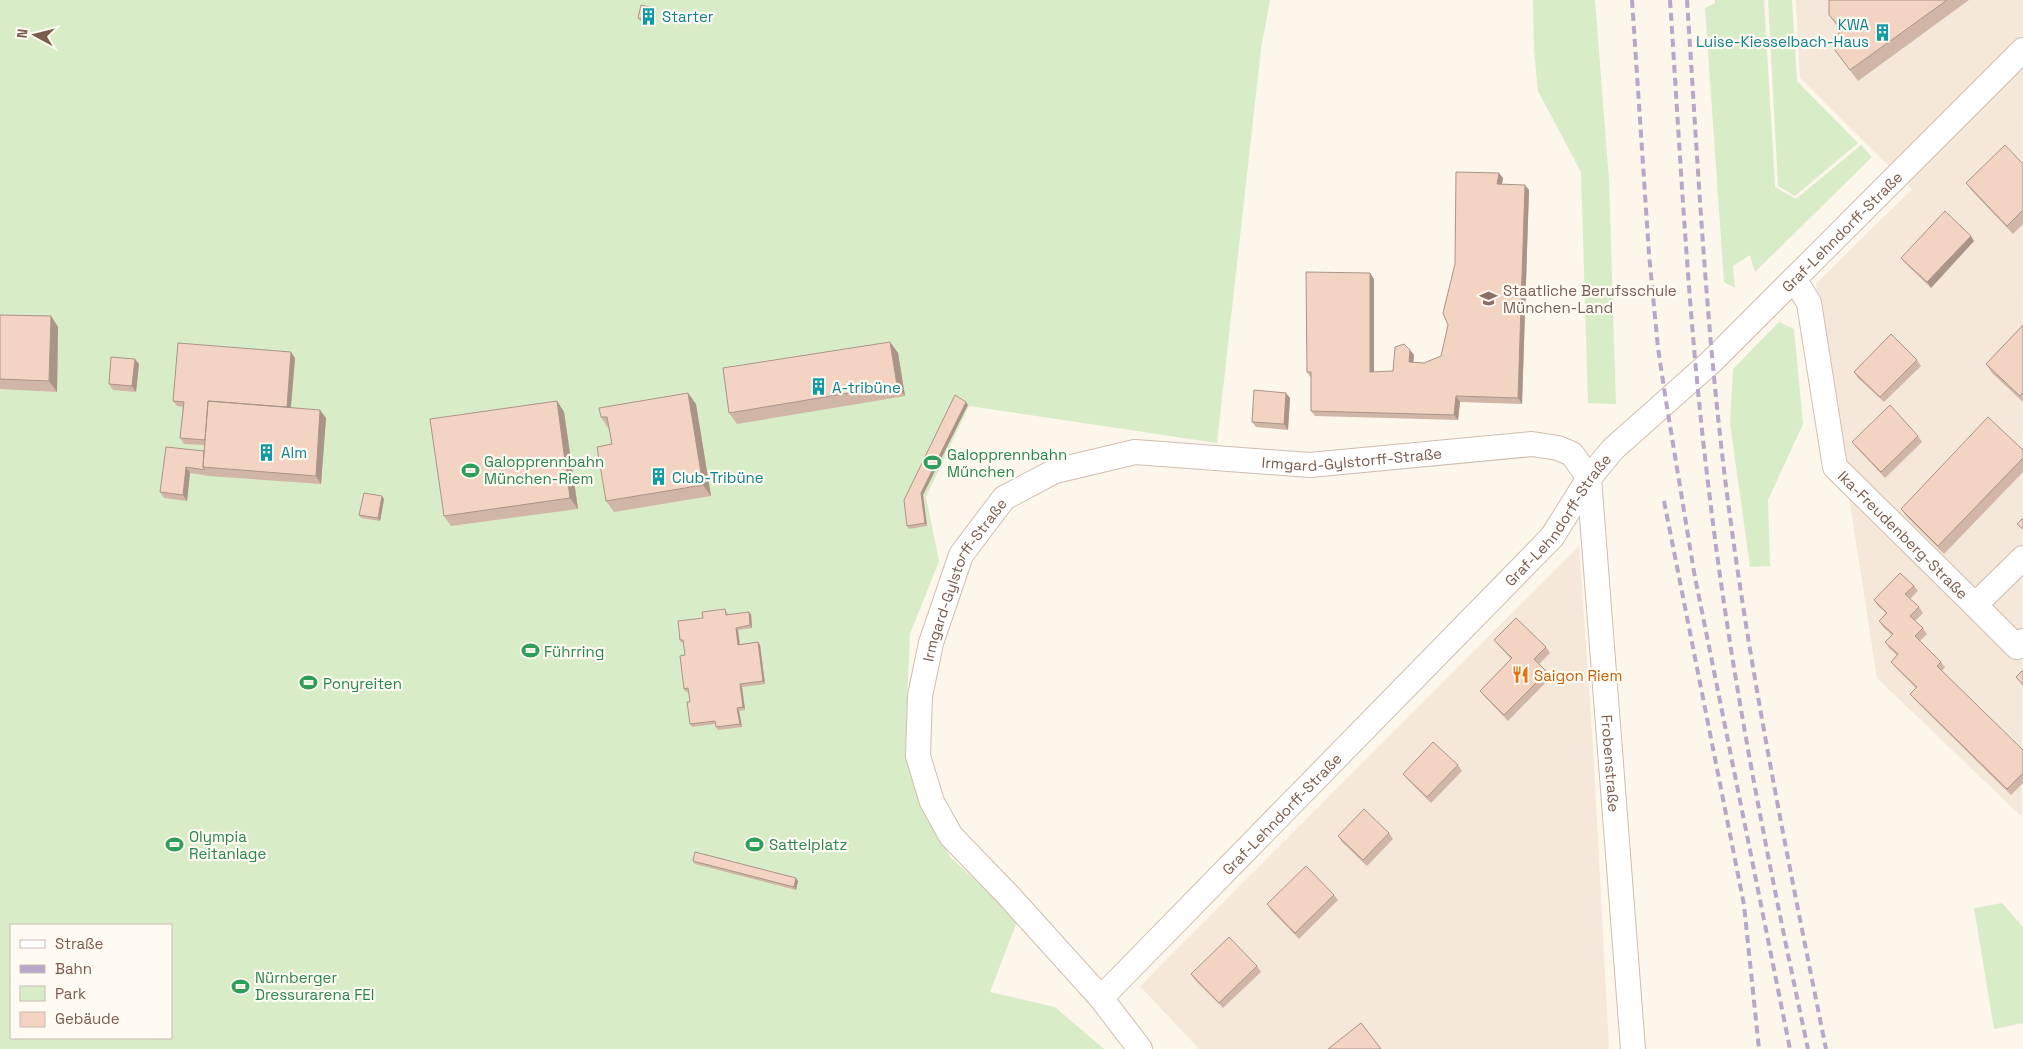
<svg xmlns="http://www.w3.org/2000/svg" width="2023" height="1049" viewBox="0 0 2023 1049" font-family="'Space Grotesk',sans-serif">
<rect width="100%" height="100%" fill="#fdf6eb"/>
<path fill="#f5e7d9" d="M 1796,0 L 2023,0 L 2022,817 L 1877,678 L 1816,284 L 1912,189 L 1800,78 Z
M 1579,546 L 1593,747 L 1609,1049 L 1199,1049 L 1140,986 Z"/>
<path fill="#d8ecc8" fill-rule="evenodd" d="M 0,0 L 1270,0 L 1261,49 L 1217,443 L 969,406 L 926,497 L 939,561 L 910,634 L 907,701 L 909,754 L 921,807 L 950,857 L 1018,919 L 990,992 L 1055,1007 L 1104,1049 L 0,1049 ZM 11,925 L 171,925 L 171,1038 L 11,1038 Z
M 1533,0 L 1595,0 L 1609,180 L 1616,404 L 1588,403 L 1581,172 L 1538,91 L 1534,50 Z
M 1715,0 L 1764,0 L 1775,187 L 1796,199 L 1861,145 L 1872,157 L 1755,272 L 1750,255 L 1733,266 L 1735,288 L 1724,282 L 1705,8 L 1715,3 Z
M 1768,0 L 1792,0 L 1797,81 L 1858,143 L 1795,196 L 1778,186 Z
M 1779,322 L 1794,329 L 1803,424 L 1768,500 L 1770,566 L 1750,567 L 1730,423 L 1733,369 Z
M 2002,903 L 2023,927 L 2023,1023 L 1994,1029 L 1974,908 Z"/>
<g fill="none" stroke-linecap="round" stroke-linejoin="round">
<defs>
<g id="minor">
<path id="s1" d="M 1795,280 L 1809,303 L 1835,467 L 1975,605 L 2023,558"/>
<path id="s2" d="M 1589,478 L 1633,1049"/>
<path d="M 1975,605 L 2017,647 L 2023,641"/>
<path id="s3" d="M 1101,998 L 1552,537 L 1589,478 L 1613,449 L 1712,361 L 2023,50"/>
<path id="s4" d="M 1140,1049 L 1101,998 L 1008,895 L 951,836 L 932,802 L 918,756 L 920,696 L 931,643 L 961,555 L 1004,498 L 1055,471 L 1135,452 L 1310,465 L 1532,444 L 1558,448 L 1572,454 L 1589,478"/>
</g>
</defs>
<use href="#minor" stroke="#d1bdaf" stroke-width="26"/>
<use href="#minor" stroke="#fff" stroke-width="24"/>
<path stroke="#b8a7c9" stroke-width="4" stroke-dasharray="8 5" stroke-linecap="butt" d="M 1632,0 L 1649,254 L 1658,348 L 1666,401 L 1694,572 L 1790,1049
M 1670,0 C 1681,166 1689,333 1710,499 C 1732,683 1769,867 1808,1049
M 1687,0 C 1698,165 1706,330 1727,494 C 1751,680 1789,865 1826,1049
M 1664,501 L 1744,905 L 1759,1049"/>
</g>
<path fill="#d1b6a7" d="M 1829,0 L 1969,0 L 1858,81 L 1835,50 L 1842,31 L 1837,26 L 1829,15 Z
M 656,11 L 653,24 L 640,21 L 638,18 Z
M 2023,164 L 2023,224 L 2013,234 L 1972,191 L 1966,183 Z
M 1503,178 L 1502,184 L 1529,190 L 1522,404 L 1460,402 L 1458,420 L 1315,416 L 1311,411 L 1311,378 L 1307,372 L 1370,273 L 1374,279 L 1374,372 L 1393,371 L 1410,350 L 1414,355 L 1413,362 L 1424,363 L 1441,356 Z
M 1974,241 L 1931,288 L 1905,263 L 1901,258 Z
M 0,315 L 51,316 L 58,327 L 57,392 L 0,389 Z
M 2023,325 L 2023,402 L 1992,373 L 1986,364 Z
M 890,342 L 898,353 L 905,396 L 737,424 L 729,413 Z
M 295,358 L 291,408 L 326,418 L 321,484 L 209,476 L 190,473 L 187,501 L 164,498 L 160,492 L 204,451 L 204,445 L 184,444 L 180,438 L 183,407 L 177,406 L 173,401 Z
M 1917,360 L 1921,366 L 1884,402 L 1858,378 L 1854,372 Z
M 139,364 L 136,392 L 113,390 L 109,384 Z
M 1290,398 L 1288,430 L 1256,427 L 1252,422 Z
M 557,401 L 564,412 L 578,509 L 451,526 L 444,516 Z
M 696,404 L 711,496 L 614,512 L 606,501 L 612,444 L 609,428 L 608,428 L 601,417 Z
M 968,405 L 923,495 L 927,526 L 909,529 L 907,526 Z
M 1918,436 L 1922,442 L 1885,478 L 1856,447 L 1852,442 Z
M 2023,450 L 2023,472 L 1944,554 L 1907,517 L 1901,509 Z
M 384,499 L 380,521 L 361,518 L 359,515 Z
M 1914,586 L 1918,591 L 1910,599 L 1919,607 L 1923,613 L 1915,621 L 1923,628 L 1927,634 L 1920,641 L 1941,662 L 1945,667 L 1942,671 L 2023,750 L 2023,783 L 2011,795 L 1914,699 L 1910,694 L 1916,688 L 1895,667 L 1891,662 L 1897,655 L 1889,648 L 1885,642 L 1892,635 L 1883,627 L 1879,621 L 1886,613 L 1878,606 L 1874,600 Z
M 725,609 L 727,612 L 728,614 L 751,614 L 752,628 L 738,630 L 740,644 L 758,642 L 760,645 L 765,684 L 742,687 L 745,710 L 739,711 L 742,727 L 718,730 L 716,727 L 715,724 L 692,727 L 690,724 L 690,702 L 689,691 L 686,692 L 684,689 L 685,655 L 684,643 L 682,643 L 680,640 L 703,618 Z
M 1494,640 L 1546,647 L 1550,653 L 1539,664 L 1547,672 L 1551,677 L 1508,721 L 1484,696 L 1480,691 L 1511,659 L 1498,645 Z
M 1458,765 L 1462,771 L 1431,803 L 1407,779 L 1403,774 Z
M 1389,833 L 1393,839 L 1367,866 L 1342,842 L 1338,836 Z
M 693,861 L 798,881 L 796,890 L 695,864 Z
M 1334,895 L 1338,900 L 1299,939 L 1271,910 L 1267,904 Z
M 1257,966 L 1261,972 L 1223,1008 L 1195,980 L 1191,974 Z"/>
<path fill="#aa9488" d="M 654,8 L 656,11 L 653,24 L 651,21 Z
M 1499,173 L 1503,178 L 1501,189 L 1497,184 Z
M 1525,185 L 1529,190 L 1522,404 L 1518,398 Z
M 1971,236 L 1974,241 L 1931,288 L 1927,282 Z
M 1370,273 L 1374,279 L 1374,377 L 1370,372 Z
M 51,316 L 58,327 L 57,392 L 49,381 Z
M 890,342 L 898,353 L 905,396 L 897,385 Z
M 1410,350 L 1414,355 L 1413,368 L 1409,362 Z
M 291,352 L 295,358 L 290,416 L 286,410 Z
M 135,359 L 139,364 L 136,392 L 132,386 Z
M 688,393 L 696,404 L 711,496 L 703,485 Z
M 1286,393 L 1290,398 L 1288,430 L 1284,424 Z
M 1456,396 L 1460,402 L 1458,420 L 1454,415 Z
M 557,401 L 564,412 L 578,509 L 570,498 Z
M 966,402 L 968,405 L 923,495 L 927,526 L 925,523 L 921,493 Z
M 320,410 L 326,418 L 321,484 L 316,476 Z
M 186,467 L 190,473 L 187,501 L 183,495 Z
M 382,496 L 384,499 L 380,521 L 378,518 Z
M 749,612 L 751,614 L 752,628 L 750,625 Z
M 736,628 L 738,630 L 740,647 L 738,645 Z
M 758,642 L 760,645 L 765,684 L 763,681 Z
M 740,684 L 742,687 L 745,710 L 743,707 Z
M 737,708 L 739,711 L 742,727 L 740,724 Z
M 796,878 L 798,881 L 796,890 L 794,887 Z"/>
<path fill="#f3d4c2" stroke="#aa9488" d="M 1829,0 L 1947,0 L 1850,70 L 1835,50 L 1833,38 L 1843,30 L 1829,15 Z
M 641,5 L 654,8 L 651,21 L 638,18 Z
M 2005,145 L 2023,164 L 2023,210 L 2007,226 L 1966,183 Z
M 1456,172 L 1499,173 L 1497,184 L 1525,185 L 1518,398 L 1456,396 L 1454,415 L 1311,411 L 1311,372 L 1307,372 L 1306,272 L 1370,273 L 1370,372 L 1393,371 L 1395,347 L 1404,344 L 1410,350 L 1409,362 L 1424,363 L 1441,356 L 1448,325 L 1443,313 L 1455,264 Z
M 1945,211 L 1971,236 L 1927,282 L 1901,258 Z
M 0,315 L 51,316 L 49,381 L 0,379 Z
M 2023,325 L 2023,392 L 2020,396 L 1986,364 Z
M 1891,334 L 1917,360 L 1880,397 L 1854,372 Z
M 890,342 L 897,385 L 729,413 L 723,368 Z
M 178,343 L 291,352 L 287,407 L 208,401 L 205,440 L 180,438 L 184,402 L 173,401 Z
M 111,357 L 135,359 L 132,386 L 109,384 Z
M 1254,390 L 1286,393 L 1284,424 L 1252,422 Z
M 688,393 L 703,485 L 606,501 L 597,447 L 612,444 L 607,417 L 601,417 L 599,408 Z
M 955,395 L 966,402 L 921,493 L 925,523 L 907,526 L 904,500 Z
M 208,401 L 320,410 L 316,476 L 203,467 Z
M 557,401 L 570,498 L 444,516 L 430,419 Z
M 1890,405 L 1918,436 L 1881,472 L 1852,442 Z
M 1988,417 L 2023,450 L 2023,458 L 1938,546 L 1901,509 Z
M 166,447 L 204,451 L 203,467 L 205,470 L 186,467 L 183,495 L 160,492 Z
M 364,493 L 382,496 L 378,518 L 359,515 Z
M 2023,518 L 2023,529 L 2017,524 Z
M 1900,573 L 1914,586 L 1905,594 L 1919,607 L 1910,616 L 1923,628 L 1915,636 L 1941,662 L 1937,666 L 2023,750 L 2023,773 L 2007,789 L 1910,694 L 1917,687 L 1891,662 L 1898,654 L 1885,642 L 1893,634 L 1879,621 L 1887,613 L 1874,600 Z
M 725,609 L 726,615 L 749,612 L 750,625 L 736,628 L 738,645 L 758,642 L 763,681 L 740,684 L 743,707 L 737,708 L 740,724 L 716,727 L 715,721 L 690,724 L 687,702 L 690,702 L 688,688 L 684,689 L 680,656 L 685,655 L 683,640 L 680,640 L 678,621 L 703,618 L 702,612 Z
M 1516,618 L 1546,647 L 1534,659 L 1547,672 L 1504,715 L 1480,691 L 1512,658 L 1494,640 Z
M 2023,670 L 2023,685 L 2016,677 Z
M 1433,742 L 1458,765 L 1427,797 L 1403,774 Z
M 1364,809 L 1389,833 L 1363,860 L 1338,836 Z
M 695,852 L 796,878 L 794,887 L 693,861 Z
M 1306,866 L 1334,895 L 1295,933 L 1267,904 Z
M 1229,937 L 1257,966 L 1219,1003 L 1191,974 Z
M 1361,1023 L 1381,1049 L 1328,1049 Z"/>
<defs>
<symbol id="building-bare" viewBox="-9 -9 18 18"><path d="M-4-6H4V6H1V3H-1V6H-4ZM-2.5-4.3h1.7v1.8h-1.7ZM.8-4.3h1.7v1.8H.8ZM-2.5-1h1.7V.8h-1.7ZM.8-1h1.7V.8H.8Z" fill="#0f9aa8" stroke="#fffaf2" stroke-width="2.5" paint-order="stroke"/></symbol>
<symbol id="school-bare" viewBox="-9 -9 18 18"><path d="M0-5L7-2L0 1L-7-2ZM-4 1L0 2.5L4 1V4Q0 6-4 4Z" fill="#8d6e63" stroke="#fffaf2" stroke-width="2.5" paint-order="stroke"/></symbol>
<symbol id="stadium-bare" viewBox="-9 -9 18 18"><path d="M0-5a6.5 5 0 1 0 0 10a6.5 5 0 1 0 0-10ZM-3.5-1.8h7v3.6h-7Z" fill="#2e9e5b" stroke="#fffaf2" stroke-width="2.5" paint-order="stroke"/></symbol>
<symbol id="restaurant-bare" viewBox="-9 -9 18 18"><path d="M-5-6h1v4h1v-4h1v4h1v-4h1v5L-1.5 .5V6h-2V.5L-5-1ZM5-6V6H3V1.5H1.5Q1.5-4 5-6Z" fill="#e8710a" stroke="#fffaf2" stroke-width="2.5" paint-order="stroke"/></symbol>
</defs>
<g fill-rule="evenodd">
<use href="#building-bare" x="636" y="4" width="25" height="25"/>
<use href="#building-bare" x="1870" y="20" width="25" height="25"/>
<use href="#school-bare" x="1476" y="286" width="25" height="25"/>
<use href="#building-bare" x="806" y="374" width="25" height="25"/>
<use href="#building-bare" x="254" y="440" width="25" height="25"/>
<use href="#stadium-bare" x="920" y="450" width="25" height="25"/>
<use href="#stadium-bare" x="458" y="458" width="25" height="25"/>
<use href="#building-bare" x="646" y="464" width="25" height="25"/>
<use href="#stadium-bare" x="518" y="638" width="25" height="25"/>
<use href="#restaurant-bare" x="1508" y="662" width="25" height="25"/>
<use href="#stadium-bare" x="296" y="670" width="25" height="25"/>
<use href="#stadium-bare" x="742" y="832" width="25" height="25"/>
<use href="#stadium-bare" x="162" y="832" width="25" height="25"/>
<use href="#stadium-bare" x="228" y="974" width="25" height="25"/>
</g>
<g text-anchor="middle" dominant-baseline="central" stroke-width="4.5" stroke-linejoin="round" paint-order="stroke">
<g font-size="15" fill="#0d838f" stroke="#fffaf2" text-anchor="start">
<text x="662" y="16">Starter</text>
<text x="1869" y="24" text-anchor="end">KWA<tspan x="1869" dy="17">Luise-Kiesselbach-Haus</tspan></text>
<text x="832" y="387">A-tribüne</text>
<text x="281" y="452">Alm</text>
<text x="672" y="477">Club-Tribüne</text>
</g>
<g font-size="15" fill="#7a5b4c" stroke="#fffaf2">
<text stroke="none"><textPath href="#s3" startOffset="1068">Graf-Lehndorff-Straße</textPath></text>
<text stroke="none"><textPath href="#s4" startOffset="1008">Irmgard-Gylstorff-Straße</textPath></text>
<text stroke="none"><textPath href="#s3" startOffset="662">Graf-Lehndorff-Straße</textPath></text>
<text stroke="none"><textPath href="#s1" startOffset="289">Ika-Freudenberg-Straße</textPath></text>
<text stroke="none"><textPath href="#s4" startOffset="558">Irmgard-Gylstorff-Straße</textPath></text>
<text stroke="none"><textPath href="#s2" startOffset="286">Frobenstraße</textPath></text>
<text stroke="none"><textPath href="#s3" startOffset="258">Graf-Lehndorff-Straße</textPath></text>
</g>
<g font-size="15" fill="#785e54" stroke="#fffaf2" text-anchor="start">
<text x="1503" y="290">Staatliche Berufsschule<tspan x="1503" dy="17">München-Land</tspan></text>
</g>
<g font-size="15" fill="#27864d" stroke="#fffaf2" text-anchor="start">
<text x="947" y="454">Galopprennbahn<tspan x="947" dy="17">Műnchen</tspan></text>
<text x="484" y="461">Galopprennbahn<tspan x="484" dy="17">München-Riem</tspan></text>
<text x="544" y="651">Führring</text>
<text x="323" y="683">Ponyreiten</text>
<text x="189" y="836">Olympia<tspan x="189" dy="17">Reitanlage</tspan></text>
<text x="769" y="844">Sattelplatz</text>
<text x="255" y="977">Nürnberger<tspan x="255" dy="17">Dressurarena FEI</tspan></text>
</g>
<g font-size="15" fill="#c56008" stroke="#fffaf2" text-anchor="start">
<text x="1534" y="675">Saigon Riem</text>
</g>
</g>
<rect x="10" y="924" width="162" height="115" fill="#fffaf2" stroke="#cabab0"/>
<rect x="20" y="940" width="25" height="8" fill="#ffffff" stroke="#cabab0"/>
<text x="55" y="949" font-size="15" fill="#7a5b4c">Straße</text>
<rect x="20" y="965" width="25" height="8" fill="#b8a7c9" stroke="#cabab0"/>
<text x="55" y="974" font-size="15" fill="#7a5b4c">Bahn</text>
<rect x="20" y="986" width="25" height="15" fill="#d8ecc8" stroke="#cabab0"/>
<text x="55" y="999" font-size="15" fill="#7a5b4c">Park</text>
<rect x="20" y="1012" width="25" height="15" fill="#f3d4c2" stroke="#cabab0"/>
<text x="55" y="1024" font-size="15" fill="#7a5b4c">Gebäude</text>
<g transform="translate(35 35) rotate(277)" stroke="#fffaf2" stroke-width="4" paint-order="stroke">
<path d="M0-4L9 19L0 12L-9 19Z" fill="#7a5b4c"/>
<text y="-8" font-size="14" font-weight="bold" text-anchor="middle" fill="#7a5b4c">N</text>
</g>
</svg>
